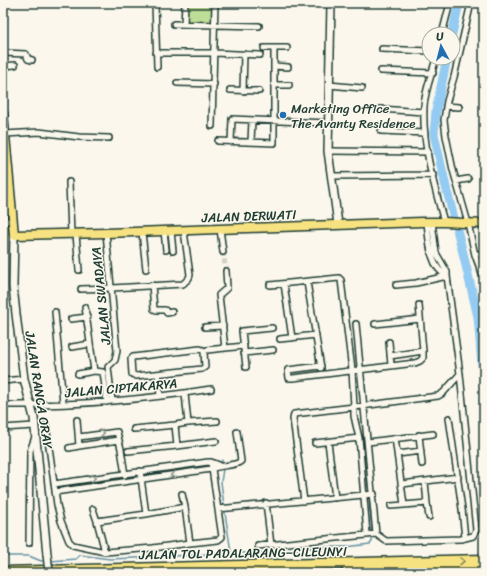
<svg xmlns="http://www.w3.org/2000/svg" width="487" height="576" viewBox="0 0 487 576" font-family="Sriracha,sans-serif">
<rect width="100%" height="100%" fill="#fbf7ec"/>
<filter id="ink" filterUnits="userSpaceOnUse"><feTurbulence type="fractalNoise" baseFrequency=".025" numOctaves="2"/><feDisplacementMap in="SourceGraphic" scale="8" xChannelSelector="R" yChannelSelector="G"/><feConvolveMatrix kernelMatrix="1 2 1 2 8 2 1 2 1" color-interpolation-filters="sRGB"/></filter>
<g filter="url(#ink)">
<path fill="#bedd96" stroke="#6e8d65" d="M 186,3 L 214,3 L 213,24 L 186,24 Z"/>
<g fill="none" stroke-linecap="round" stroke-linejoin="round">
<path stroke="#6592a7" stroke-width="1.5" d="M 222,460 L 222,463
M 223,469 L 221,482 L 224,506
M 367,478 L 369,491
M 369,500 L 372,530
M 225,513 L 231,552
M 3,556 L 29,556 L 41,561 L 46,561
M 50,561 L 76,559 L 80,555 L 110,559 L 134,558 L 231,553 L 261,553 L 319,547 L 346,547 L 370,544 L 372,542 L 372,538"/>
<path stroke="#94cbf3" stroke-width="9" d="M 452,34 L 459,3
M 447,58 L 436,111 L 434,134 L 446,187 L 462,249 L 478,317 L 484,390"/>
<path stroke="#cfd2c7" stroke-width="5" stroke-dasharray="5 2.5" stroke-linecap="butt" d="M 223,252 L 226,271"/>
<defs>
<path id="minor" d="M 155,3 L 157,67
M 471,3 L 454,77 L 447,101 L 444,120 L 446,136 L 453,170 L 468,223 L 475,255 L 482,274
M 174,24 L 259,26
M 184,24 L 185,3
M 442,34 L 450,3
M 3,36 L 4,113
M 264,48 L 287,48
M 382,49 L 429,51
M 4,53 L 26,54 L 28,59 L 32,60
M 156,53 L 214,53 L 260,55
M 436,58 C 432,74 425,90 424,106 C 422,145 434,185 444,222
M 4,66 L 15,65
M 274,66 L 288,67
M 381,71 L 433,73
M 177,83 L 214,84
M 275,85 L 289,85
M 329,85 L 362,88
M 230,90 L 259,91
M 243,91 L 244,54
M 446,106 L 459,107
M 380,109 L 424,112
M 212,126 L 215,3
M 381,131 L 425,133
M 5,134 L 39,132 L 79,137 L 109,138
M 218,141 L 274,143 L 274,48
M 231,142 L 232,119 L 328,123
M 251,142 L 252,120
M 328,151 L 428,152
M 331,176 L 433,175
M 456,181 L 468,179
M 69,182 L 71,234
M 3,221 L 13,221
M 427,222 C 429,239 429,267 447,276
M 220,229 L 223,252
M 164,231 L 166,250
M 171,231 L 173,251
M 142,232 L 146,269
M 106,233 L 117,351 L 115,360 L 108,367 L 112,401
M 76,234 L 79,270
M 475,254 L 484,254
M 307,282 L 321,368
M 284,284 L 292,338
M 152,285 L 154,309 L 156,310 L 165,310 L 167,313 L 172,312
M 270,285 L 339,278 L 341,280 L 352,370 L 354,407 L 294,414 L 293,419 L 304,501
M 396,285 L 416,283 L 447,276
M 81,289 L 112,288 L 183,284 L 189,278 L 190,275 L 184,231
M 85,307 L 94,371
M 55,312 L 63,403
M 71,319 L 87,317
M 356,324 L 376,534 L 386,541 L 461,539 L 473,536 L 476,530 L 460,374 L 447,276 L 447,272 L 436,253 L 432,222
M 375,324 L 420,319
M 205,327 L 223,326
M 280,339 L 316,335
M 389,342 L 391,365
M 72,347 L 90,344
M 225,348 L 219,295 L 227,288 L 226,271
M 200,349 L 203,350 L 204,352 L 205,367 L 202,369 L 136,376 L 132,374 L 131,359 L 133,357 Z
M 207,350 L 244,346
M 244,353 L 273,350
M 390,356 L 423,351 L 419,305
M 321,366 L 288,370 L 289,378 L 293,378 L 415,363 L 420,361 L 423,358 L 423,351
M 246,367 L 242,331 L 272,328
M 78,374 L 94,371 L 103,372 L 107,402
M 158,374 L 160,396
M 3,381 L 24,379
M 185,394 L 188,423 L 217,421
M 3,405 C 72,406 142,400 211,389
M 449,418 L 462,509 L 465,538
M 77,420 L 79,446 L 119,440
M 188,423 L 175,425 L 177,446 L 216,441
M 46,425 L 57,505 L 61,521 L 69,541 L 73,545 L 105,552 L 153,548 L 190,543
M 3,428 L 34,426
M 134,429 L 175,425
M 419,435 L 422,464
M 79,437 L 117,432 L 121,449 L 125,475
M 328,442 L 335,498
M 368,442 L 433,434
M 315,443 L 359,438
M 69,448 L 79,446
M 128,451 L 177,446
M 398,454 L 421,451
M 140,471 L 146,514 L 185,507 L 190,543 L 218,540 L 222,537 L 211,462
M 54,484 L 208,462 L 214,463 L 219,465
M 402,484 L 458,477
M 55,492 L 211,469 C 219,465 237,466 241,461 L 237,432
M 182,494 L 185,507
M 266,503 L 271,545
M 427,503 L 429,517
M 404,505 L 427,503 L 425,482
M 391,506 L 404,505 L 395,438
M 93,509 L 97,521
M 218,509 L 374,494
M 367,534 L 359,438 L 354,416 L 354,407 L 438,396 L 443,393 L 460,374
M 29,543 L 30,451 L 35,437
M 258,546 L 376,534
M 105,552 L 97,521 L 146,514"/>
<path id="tertiary" d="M 331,3 L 328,151 L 338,224
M 14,235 L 13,286 L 16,314 L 24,379 L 34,418 L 47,554"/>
<path id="primary" d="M 3,113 L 14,235 L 106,233 L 422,222 L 444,222 L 484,224"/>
<path id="motorway" d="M 3,572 L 484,560
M 347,573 L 484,570"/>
</defs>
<use href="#minor" stroke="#1f3d34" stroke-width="8"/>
<use href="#tertiary" stroke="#1f3d34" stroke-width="10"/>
<use href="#primary" stroke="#1f3d34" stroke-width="11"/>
<use href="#motorway" stroke="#1f3d34" stroke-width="13"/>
<use href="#minor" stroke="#fbf7ec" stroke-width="5"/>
<use href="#tertiary" stroke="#fbf7ec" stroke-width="7"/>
<use href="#primary" stroke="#f7e281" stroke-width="8"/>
<use href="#motorway" stroke="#f7e281" stroke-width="10"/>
<defs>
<path id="tertiary-bridge" d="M 47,554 L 49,573"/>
</defs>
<use href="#tertiary-bridge" stroke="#1f3d34" stroke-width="10" stroke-linecap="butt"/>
<use href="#tertiary-bridge" stroke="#fbf7ec" stroke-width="7"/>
</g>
<defs><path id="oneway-chevron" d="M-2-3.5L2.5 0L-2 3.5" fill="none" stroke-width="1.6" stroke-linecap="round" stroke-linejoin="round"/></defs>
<g stroke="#8d9a90">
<use href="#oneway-chevron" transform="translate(102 433) rotate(-9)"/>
<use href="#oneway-chevron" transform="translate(173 475) rotate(171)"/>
<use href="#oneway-chevron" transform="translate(93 478) rotate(-8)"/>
</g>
<use stroke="#808757" href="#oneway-chevron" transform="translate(462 561) rotate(-1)"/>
</g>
<circle fill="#1f6fb2" stroke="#fbf7ec" stroke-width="1.5" cx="283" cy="115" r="4"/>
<g text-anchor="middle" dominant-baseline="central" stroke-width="3" stroke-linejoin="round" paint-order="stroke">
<g font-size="13" fill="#1f3d34" stroke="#fbf7ec" text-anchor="start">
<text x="291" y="108">Marketing Office<tspan x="291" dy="15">The Avanty Residence</tspan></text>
</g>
<g font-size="13" fill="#1f3d34" stroke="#fbf7ec">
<text transform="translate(249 216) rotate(-2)">JALAN DERWATI</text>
<text transform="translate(101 296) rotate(-96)">JALAN SWADAYA</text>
<text transform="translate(121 388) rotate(-5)">JALAN CIPTAKARYA</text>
<text transform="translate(39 390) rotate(81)">JALAN RANCA ORAY</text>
<text transform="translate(243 553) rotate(-1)">JALAN TOL PADALARANG–CILEUNYI</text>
</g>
</g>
<rect width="487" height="576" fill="none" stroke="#fbf7ec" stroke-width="16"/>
<rect x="8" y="8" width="471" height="560" fill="none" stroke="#1f3d34" stroke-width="1.5" filter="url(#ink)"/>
<g transform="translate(441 46) rotate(353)"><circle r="19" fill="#fbf7ec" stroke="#a3ada2"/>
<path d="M0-3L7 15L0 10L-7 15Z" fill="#1f6fb2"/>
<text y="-6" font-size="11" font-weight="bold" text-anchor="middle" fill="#1f3d34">U</text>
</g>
</svg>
